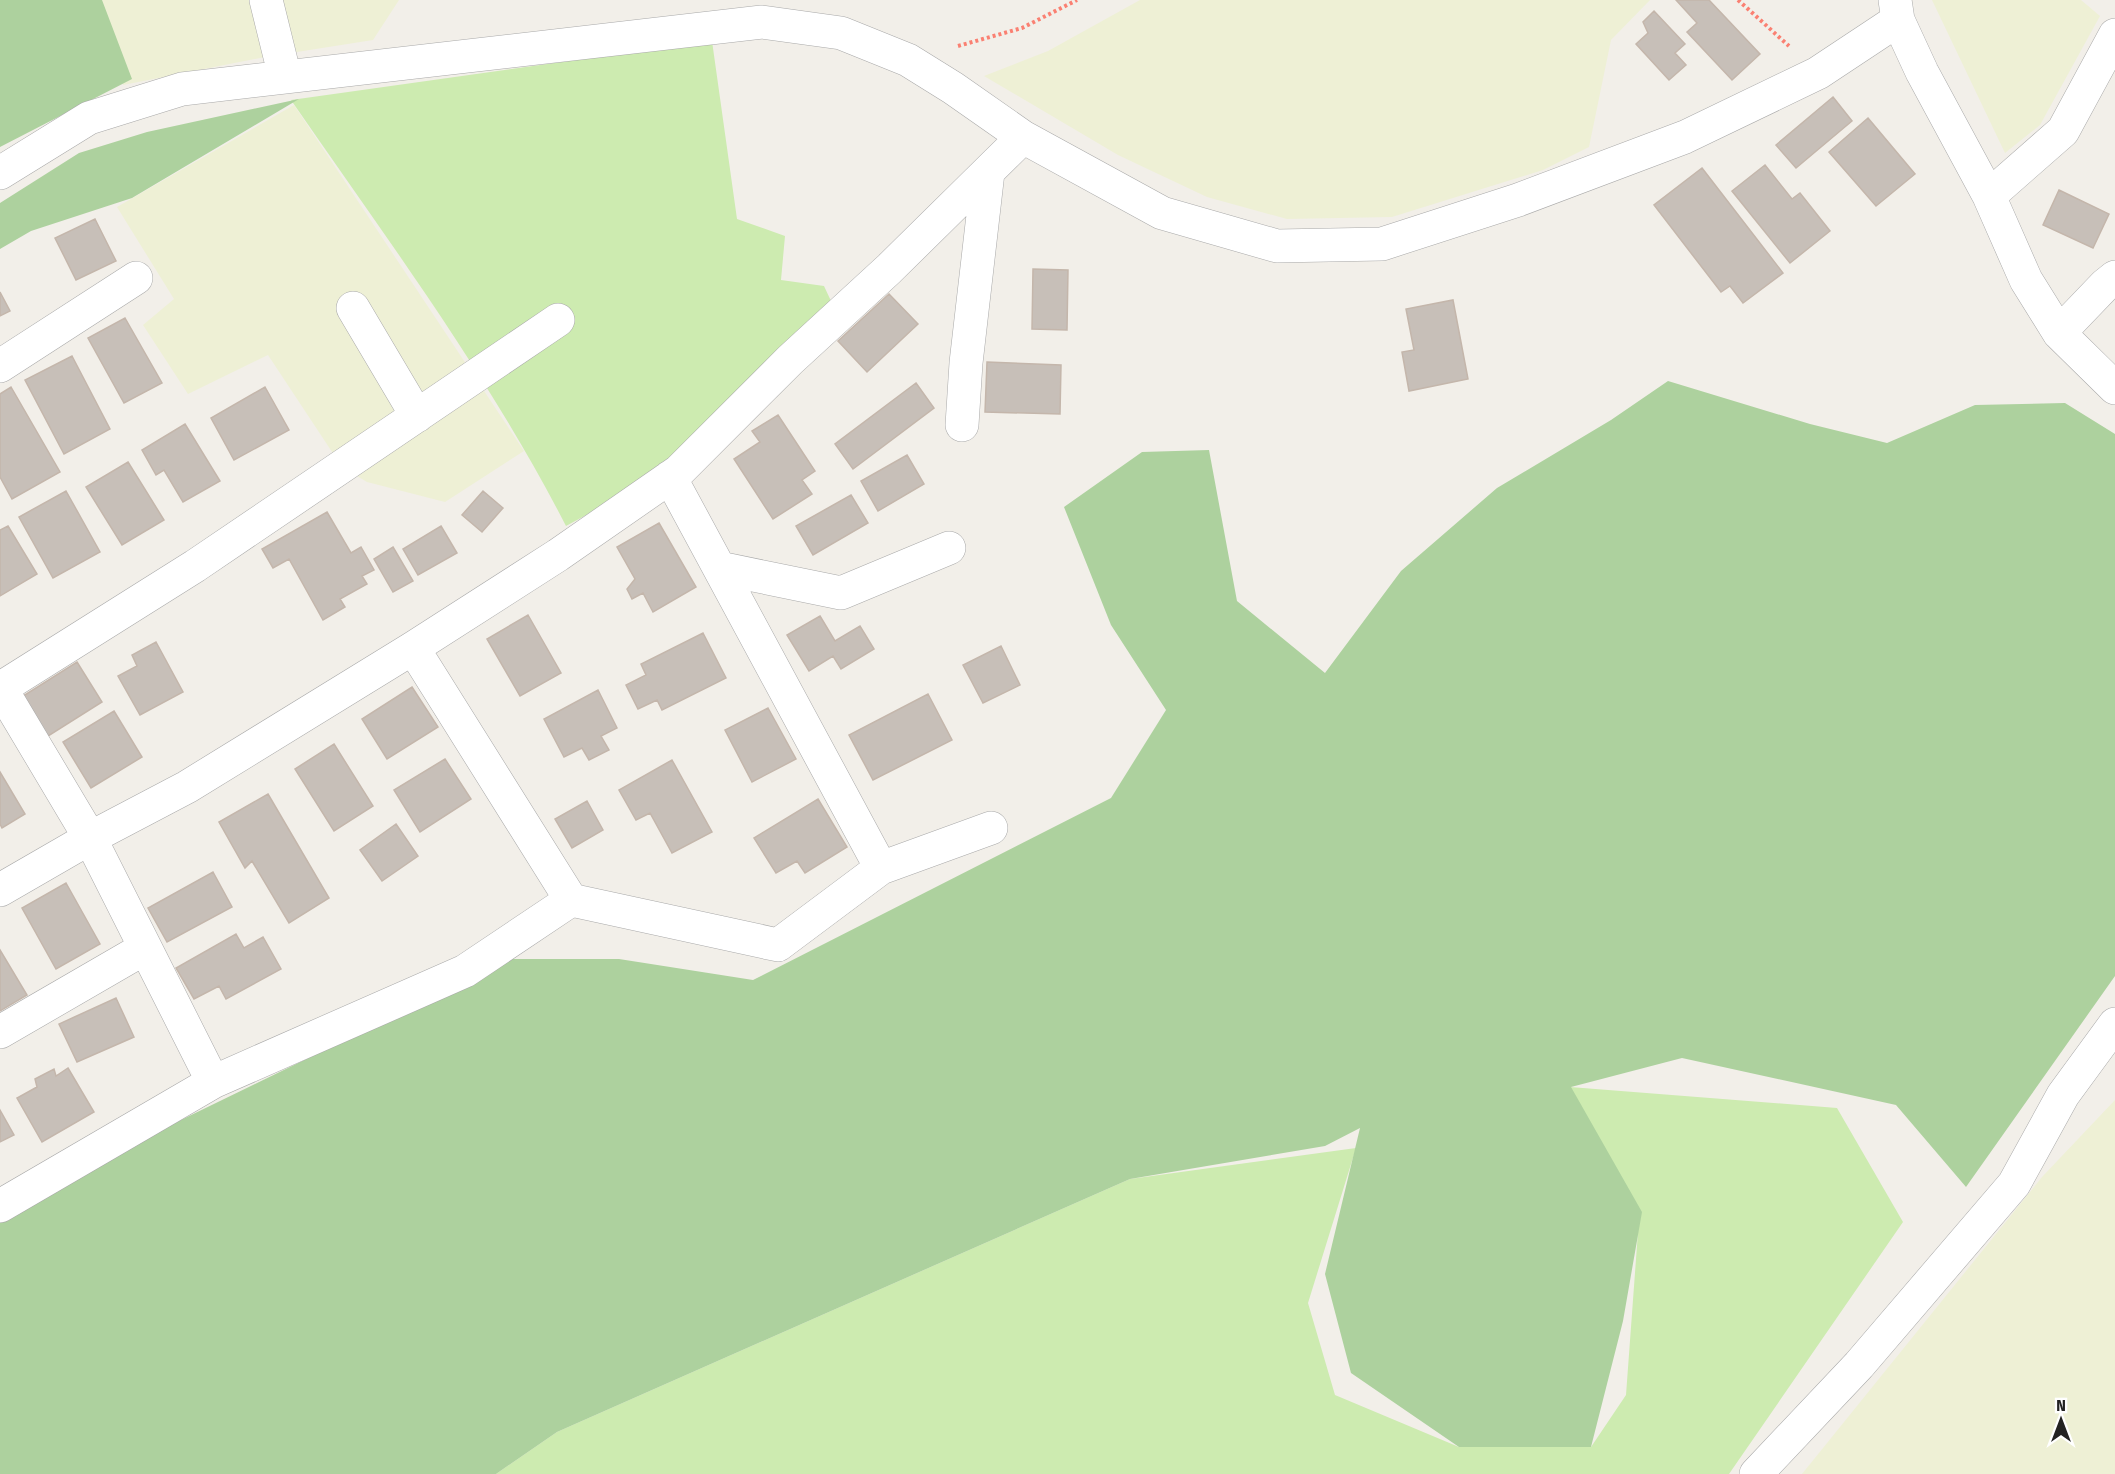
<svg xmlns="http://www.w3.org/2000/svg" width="2115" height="1474" viewBox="0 0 2115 1474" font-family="'Fira Sans Condensed',sans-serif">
<rect width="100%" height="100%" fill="#f2efe9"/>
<path fill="#eef0d5" d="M 100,0 L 399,0 L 373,40 L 265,57 L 123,85 Z
M 1140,0 L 1650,0 L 1611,40 L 1589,147 L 1543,170 L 1392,217 L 1287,219 L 1207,197 L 1118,155 L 984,76 L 1048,51 Z
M 1932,0 L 2081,0 L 2100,16 L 2040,125 L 2005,153 Z
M 294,105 L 524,451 L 445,502 L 367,482 L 342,467 L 268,355 L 188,394 L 143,325 L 174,299 L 117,207 Z
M 2115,1100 L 2115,1474 L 1802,1474 L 2042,1177 Z"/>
<path fill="#cdebb0" d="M 712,41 L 737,219 L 785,236 L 781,280 L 824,286 L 831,301 L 693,457 L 566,526 C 489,376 387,239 291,100 Z
M 1570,1087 L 1837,1108 L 1903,1222 L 1729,1474 L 496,1474 L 557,1432 L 1130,1179 L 1356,1148 L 1308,1303 L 1335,1395 L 1459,1447 L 1591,1447 L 1626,1395 L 1638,1232 Z"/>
<path fill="#add19e" d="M 0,0 L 102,0 L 132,79 L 0,147 Z
M 299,99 L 132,198 L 31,231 L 0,249 L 0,203 L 79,153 L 147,132 Z
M 1668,381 L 1810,424 L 1887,443 L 1975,405 L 2065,403 L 2115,434 L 2115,976 L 1966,1187 L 1896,1105 L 1682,1058 L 1571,1087 L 1642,1212 L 1623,1321 L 1591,1447 L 1459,1447 L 1351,1373 L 1325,1274 L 1360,1128 L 1325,1146 L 1130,1179 L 557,1432 L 496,1474 L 0,1474 L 0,1208 L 512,959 L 619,959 L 753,980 L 1111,798 L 1166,710 L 1111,625 L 1064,507 L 1142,452 L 1209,450 L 1237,601 L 1325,673 L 1401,571 L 1497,488 L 1611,420 Z"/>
<path fill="#c7bfb8" stroke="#c4b6ab" stroke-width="1.5" d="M 1676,0 L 1709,0 L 1760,54 L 1732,80 L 1687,32 L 1697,23 Z
M 1654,11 L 1685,44 L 1675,53 L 1686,65 L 1669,80 L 1636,44 L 1648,33 L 1643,22 Z
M 1833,97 L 1852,121 L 1796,168 L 1776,145 Z
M 1868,118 L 1915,174 L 1876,206 L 1829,152 Z
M 1765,165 L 1792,199 L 1800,193 L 1830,231 L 1790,263 L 1732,191 Z
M 1702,168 L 1783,273 L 1743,303 L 1730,286 L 1721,292 L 1654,205 Z
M 2059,190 L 2109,214 L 2093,248 L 2043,225 Z
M 95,219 L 116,261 L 76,280 L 55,238 Z
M 1033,269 L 1068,270 L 1067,330 L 1032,329 Z
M 0,292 L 10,311 L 0,316 Z
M 889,294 L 918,324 L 867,372 L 838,341 Z
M 1453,300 L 1468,379 L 1409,391 L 1402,352 L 1414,350 L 1406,309 Z
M 125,318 L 162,383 L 124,403 L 88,338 Z
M 72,356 L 110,429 L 64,454 L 25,380 Z
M 987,362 L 1061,365 L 1060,414 L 985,412 Z
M 916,383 L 934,408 L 853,469 L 835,444 Z
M 11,387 L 60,472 L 12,499 L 0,477 L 0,394 Z
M 265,387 L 289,430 L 234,460 L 211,418 Z
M 778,415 L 815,471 L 802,480 L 812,494 L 773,519 L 734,459 L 760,442 L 752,431 Z
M 185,424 L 220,481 L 183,502 L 164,470 L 156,475 L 142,450 Z
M 907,455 L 924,484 L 878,511 L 861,481 Z
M 128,462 L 164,520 L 122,545 L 86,487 Z
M 66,491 L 100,552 L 53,578 L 19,517 Z
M 483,491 L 503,508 L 482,532 L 462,515 Z
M 851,495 L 868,523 L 813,555 L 796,526 Z
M 327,512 L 351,553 L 361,547 L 374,570 L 362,576 L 367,584 L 340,599 L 345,607 L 323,620 L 289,559 L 273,568 L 262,549 Z
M 659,523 L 696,587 L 653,612 L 643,593 L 632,599 L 627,589 L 635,579 L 617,547 Z
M 8,526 L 37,574 L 0,596 L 0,530 Z
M 441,526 L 457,553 L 418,575 L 403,549 Z
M 393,547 L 413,581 L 393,592 L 374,559 Z
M 528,615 L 561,673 L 520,696 L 487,639 Z
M 820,616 L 835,641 L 860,626 L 874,649 L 841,669 L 833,656 L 809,671 L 787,635 Z
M 703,633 L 726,678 L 662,710 L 657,700 L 638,709 L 626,685 L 646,675 L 641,664 Z
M 156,642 L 183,692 L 140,715 L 118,676 L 137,666 L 132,655 Z
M 1001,646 L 1020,685 L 983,703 L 963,665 Z
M 77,662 L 102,702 L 45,738 L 20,698 Z
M 412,687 L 438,727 L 387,759 L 362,719 Z
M 598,690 L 617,728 L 601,736 L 609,750 L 589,760 L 582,748 L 564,757 L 544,719 Z
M 928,694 L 952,740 L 873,780 L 849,735 Z
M 768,708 L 796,759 L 752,782 L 725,730 Z
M 114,711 L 142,757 L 91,788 L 63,742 Z
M 334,744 L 373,806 L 334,831 L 295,769 Z
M 445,759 L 471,799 L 420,832 L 394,790 Z
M 672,760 L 712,832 L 672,853 L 650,813 L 636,820 L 619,790 Z
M 0,772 L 25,814 L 2,828 L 0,824 Z
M 268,794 L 329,898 L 289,923 L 252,861 L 245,868 L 219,822 Z
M 818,799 L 847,847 L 805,873 L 797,861 L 776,873 L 754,838 Z
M 587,801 L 603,830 L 572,848 L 555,819 Z
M 396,824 L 418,856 L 382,881 L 360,850 Z
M 213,872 L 232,907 L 167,942 L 148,908 Z
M 66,883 L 100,944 L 56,969 L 22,908 Z
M 236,934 L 244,948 L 263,937 L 281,969 L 226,999 L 219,986 L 194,999 L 176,968 Z
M 0,950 L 27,995 L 0,1011 Z
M 116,998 L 134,1037 L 77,1062 L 59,1024 Z
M 68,1068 L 94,1112 L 42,1142 L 17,1098 L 37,1087 L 35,1079 L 54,1069 L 56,1076 Z
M 0,1110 L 14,1135 L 0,1142 Z"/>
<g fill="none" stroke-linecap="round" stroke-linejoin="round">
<defs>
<path id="minor" d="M 266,0 L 285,77
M 1895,0 L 1898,20 L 1922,72 L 1989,196 L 2026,280 L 2059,333 L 2115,388
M 0,173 L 89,118 L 182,89 L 762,22 L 841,33 L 908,60 L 953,88 L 1023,137 L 1162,213 L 1277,246 L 1382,244 L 1518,200 L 1685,137 L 1818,73 L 1898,20
M 1989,196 L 2063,131 L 2115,35
M 353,308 L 417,416
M 2059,333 L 2105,285 L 2115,277
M 0,366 L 136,278
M 962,425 L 966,363 L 988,172
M 670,477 L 881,868
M 719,568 L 841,593 L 949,548
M 413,648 L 571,900
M 0,687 L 90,838 L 213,1082
M 1,688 L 195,566 L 558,320
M 0,890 L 90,838 L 187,787 L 413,648 L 558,555 L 679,471 L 790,360 L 889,269 L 1023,137
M 0,1032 L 145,948
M 0,1206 L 213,1082 L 465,971 L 571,900 L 778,945 L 881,868 L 991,828
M 1756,1474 L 1859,1365 L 2014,1184 L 2063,1095 L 2115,1024"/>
</defs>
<use href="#minor" stroke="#a9a9a9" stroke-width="34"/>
<path stroke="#fa8072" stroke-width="4" stroke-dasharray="3 3" stroke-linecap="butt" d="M 1738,0 L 1789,46
M 958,46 L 1022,28 L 1077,0"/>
<use href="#minor" stroke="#fff" stroke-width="33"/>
</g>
<g transform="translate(2061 1420)" stroke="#ffffff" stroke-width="4.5" paint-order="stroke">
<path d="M0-4.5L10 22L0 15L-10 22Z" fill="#222222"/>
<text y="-9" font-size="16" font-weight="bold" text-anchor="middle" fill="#222222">N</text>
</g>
</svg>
